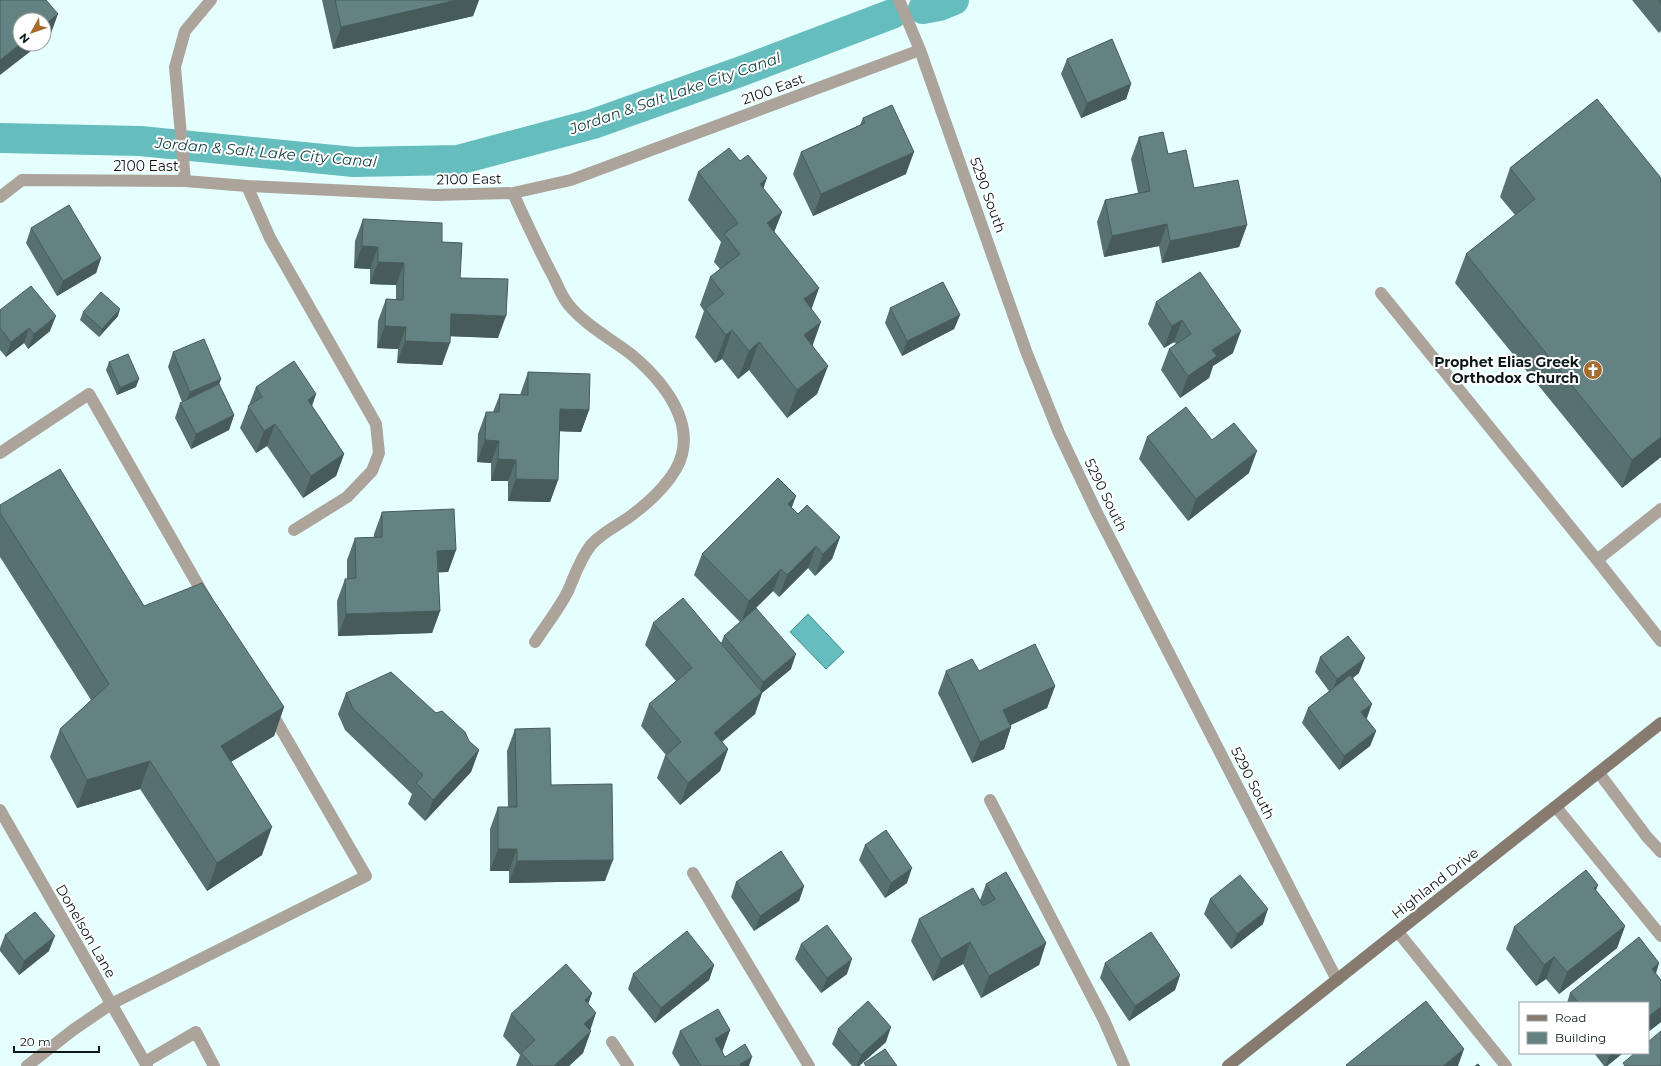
<svg xmlns="http://www.w3.org/2000/svg" width="1661" height="1066" viewBox="0 0 1661 1066" font-family="Montserrat,sans-serif">
<rect width="100%" height="100%" fill="#e4fffe"/>
<path fill="#66bdbe" stroke="#4b8c8c" d="M 808,614 L 844,652 L 826,669 L 790,632 Z"/>
<g fill="none" stroke-linecap="round" stroke-linejoin="round">
<path stroke="#66bdbe" stroke-width="30" d="M 923,9 L 939,6 L 954,0
M 0,138 L 140,141 L 354,162 L 458,160 L 593,124 L 742,71 L 892,14"/>
<path stroke="#aca39b" stroke-width="12" d="M 247,186 L 270,238 L 376,424 L 379,453 L 372,471 L 347,497 L 294,530
M 1381,293 L 1597,560
M 0,453 L 89,394 L 206,599
M 1661,509 L 1597,560 L 1661,641
M 1599,773 L 1647,837 L 1661,852
M 990,800 L 1104,1020 L 1124,1066
M 693,873 L 809,1066
M 111,1004 L 366,876 L 270,710
M 612,1042 L 628,1066
M 145,1062 L 196,1032 L 214,1066"/>
<path stroke="#aca39b" stroke-width="12" d="M 899,0 L 920,50 L 1026,351 L 1059,433 L 1097,513 L 1337,980
M 185,181 L 175,67 L 185,31 L 211,0
M 513,193 C 526,222 539,250 554,278 C 558,286 562,297 568,304 C 586,326 610,338 632,355 C 664,382 700,426 676,469 C 666,486 648,503 632,515 C 619,525 602,532 591,545 C 580,559 575,575 568,591 C 559,609 546,625 535,642
M 0,197 L 22,180 L 185,181 L 247,186 L 435,195 L 513,193 L 571,180 L 920,50
M 1556,807 L 1661,936
M 0,810 L 147,1066
M 1398,932 L 1506,1066
M 27,1066 L 73,1030 L 111,1004"/>
<path stroke="#877b6f" stroke-width="12" d="M 1228,1066 L 1661,723"/>
</g>
<path fill="#577070" d="M 322,0 L 479,0 L 473,16 L 333,49 Z
M 1632,0 L 1661,0 L 1661,31 L 1659,33 Z
M 1067,59 L 1131,84 L 1126,99 L 1081,118 L 1061,74 Z
M 1597,99 L 1661,457 L 1622,488 L 1455,283 L 1466,254 L 1515,215 L 1500,197 L 1510,168 Z
M 863,118 L 906,174 L 813,216 L 793,174 L 801,152 L 860,125 Z
M 1139,137 L 1168,154 L 1194,188 L 1247,225 L 1239,247 L 1162,263 L 1159,246 L 1104,257 L 1097,222 L 1105,200 L 1138,193 L 1131,159 Z
M 740,161 L 763,189 L 782,212 L 774,232 L 819,288 L 811,309 L 812,346 L 828,366 L 817,394 L 787,418 L 749,370 L 738,379 L 722,359 L 715,363 L 695,337 L 704,311 L 700,305 L 710,277 L 720,269 L 714,262 L 721,242 L 688,200 L 698,172 Z
M 363,219 L 442,242 L 460,278 L 498,338 L 450,336 L 442,365 L 397,363 L 398,349 L 377,348 L 378,321 L 386,299 L 396,300 L 396,285 L 370,284 L 370,269 L 354,268 L 355,241 Z
M 31,228 L 101,258 L 96,273 L 57,296 L 26,243 Z
M 1156,302 L 1233,353 L 1213,366 L 1209,378 L 1180,398 L 1161,370 L 1169,349 L 1176,344 L 1174,342 L 1164,348 L 1148,324 Z
M 890,308 L 960,315 L 954,329 L 902,356 L 885,323 Z
M 0,310 L 50,331 L 28,349 L 24,343 L 6,357 L 0,350 Z
M 83,312 L 118,316 L 99,337 L 80,320 Z
M 173,352 L 219,385 L 234,415 L 229,430 L 191,449 L 175,418 L 180,403 L 182,402 L 168,367 Z
M 109,362 L 136,387 L 117,395 L 106,370 Z
M 528,372 L 589,410 L 581,432 L 560,431 L 558,480 L 550,502 L 508,501 L 508,481 L 491,481 L 491,463 L 477,462 L 478,434 L 486,412 L 493,412 L 500,394 L 520,395 Z
M 256,387 L 316,394 L 312,406 L 344,454 L 336,476 L 303,498 L 267,446 L 256,453 L 240,428 Z
M 1147,437 L 1212,440 L 1249,473 L 1188,521 L 1139,459 Z
M 792,508 L 798,514 L 840,537 L 832,559 L 815,576 L 808,568 L 779,597 L 773,591 L 751,613 L 791,669 L 762,693 L 755,714 L 722,742 L 728,749 L 720,771 L 680,805 L 657,778 L 665,756 L 666,755 L 641,726 L 649,704 L 676,681 L 645,645 L 653,623 L 721,643 L 724,636 L 740,622 L 694,575 L 702,554 Z
M 382,512 L 456,550 L 448,572 L 438,572 L 440,611 L 432,633 L 338,636 L 337,601 L 345,579 L 347,579 L 347,560 L 355,538 L 374,537 L 374,534 Z
M 0,513 L 144,606 L 284,707 L 274,736 L 231,762 L 262,855 L 207,891 L 140,789 L 77,808 L 50,757 L 60,729 L 91,700 L 0,557 Z
M 1320,657 L 1359,673 L 1353,678 L 1367,718 L 1366,719 L 1376,731 L 1370,746 L 1339,770 L 1302,723 L 1308,708 L 1329,691 L 1315,672 Z
M 946,671 L 979,671 L 1055,686 L 1047,708 L 1011,725 L 1011,727 L 1004,749 L 972,763 L 938,693 Z
M 346,693 L 436,713 L 479,750 L 471,772 L 425,821 L 408,804 L 412,794 L 345,730 L 338,714 Z
M 515,729 L 551,785 L 605,881 L 509,883 L 509,871 L 490,871 L 490,829 L 498,807 L 508,807 L 507,751 Z
M 865,845 L 907,883 L 885,898 L 859,860 Z
M 736,882 L 804,886 L 799,901 L 754,931 L 731,897 Z
M 986,884 L 1046,943 L 1039,965 L 981,998 L 963,964 L 933,981 L 911,941 L 919,919 L 980,900 Z
M 1596,891 L 1625,926 L 1617,948 L 1559,994 L 1546,979 L 1536,986 L 1506,949 L 1514,927 Z
M 1210,899 L 1263,924 L 1231,949 L 1204,914 Z
M 5,935 L 49,951 L 19,975 L 0,951 L 0,948 Z
M 801,944 L 847,974 L 821,993 L 795,959 Z
M 1105,963 L 1180,975 L 1175,990 L 1129,1021 L 1100,978 Z
M 1659,963 L 1656,974 L 1661,980 L 1661,1022 L 1648,1032 L 1648,1003 L 1567,1003 L 1570,993 Z
M 714,965 L 709,980 L 655,1023 L 628,989 L 633,974 Z
M 592,993 L 588,1004 L 590,1030 L 583,1053 L 569,1066 L 516,1066 L 520,1055 L 503,1036 L 511,1014 Z
M 838,1029 L 886,1042 L 859,1066 L 852,1066 L 832,1044 Z
M 730,1030 L 722,1052 L 725,1057 L 749,1066 L 680,1066 L 672,1053 L 680,1031 Z
M 1594,1053 L 1623,1053 L 1607,1066 L 1604,1066 Z"/>
<path fill="#475b5b" d="M 457,0 L 479,0 L 473,16 L 333,49 L 341,27 Z
M 58,14 L 50,36 L 44,41 L 44,25 Z
M 20,44 L 40,44 L 0,75 L 0,60 Z
M 1131,84 L 1126,99 L 1081,118 L 1087,103 Z
M 914,152 L 906,174 L 813,216 L 821,194 Z
M 767,178 L 757,207 L 760,184 Z
M 782,212 L 771,240 L 767,223 Z
M 1167,224 L 1159,246 L 1104,257 L 1112,236 Z
M 1247,225 L 1239,247 L 1162,263 L 1170,241 Z
M 362,246 L 378,247 L 370,269 L 354,268 Z
M 101,258 L 96,273 L 57,296 L 63,281 Z
M 378,262 L 404,263 L 396,285 L 370,284 Z
M 819,288 L 809,316 L 804,299 Z
M 120,309 L 118,316 L 99,337 L 102,329 Z
M 451,314 L 506,316 L 498,338 L 443,336 Z
M 960,315 L 954,329 L 902,356 L 907,341 Z
M 56,316 L 50,331 L 28,349 L 34,334 Z
M 1182,320 L 1174,342 L 1164,348 L 1172,326 Z
M 821,322 L 811,350 L 804,335 Z
M 385,326 L 406,327 L 398,349 L 377,348 Z
M 29,328 L 24,343 L 6,357 L 11,342 Z
M 732,330 L 722,359 L 715,363 L 726,335 Z
M 1241,331 L 1233,353 L 1213,366 L 1209,378 L 1180,398 L 1188,376 L 1212,350 Z
M 405,341 L 450,343 L 442,365 L 397,363 Z
M 759,342 L 749,370 L 738,379 L 749,351 Z
M 828,366 L 817,394 L 787,418 L 797,390 Z
M 139,379 L 136,387 L 117,395 L 120,388 Z
M 221,379 L 216,394 L 184,407 L 190,392 Z
M 316,394 L 308,416 L 308,400 Z
M 560,409 L 589,410 L 581,432 L 552,431 Z
M 234,415 L 229,430 L 191,449 L 196,434 Z
M 275,424 L 267,446 L 256,453 L 264,431 Z
M 1661,437 L 1661,457 L 1622,488 L 1632,460 Z
M 485,440 L 499,441 L 491,463 L 477,462 Z
M 1257,451 L 1249,473 L 1188,521 L 1196,499 Z
M 344,454 L 336,476 L 303,498 L 311,476 Z
M 498,459 L 516,460 L 508,481 L 491,481 Z
M 516,479 L 558,480 L 550,502 L 508,501 Z
M 796,496 L 788,518 L 788,504 Z
M 840,537 L 832,559 L 815,576 L 823,554 Z
M 816,546 L 808,568 L 779,597 L 787,575 Z
M 456,550 L 448,572 L 429,573 L 437,551 Z
M 781,569 L 773,591 L 741,622 L 749,601 Z
M 440,611 L 432,633 L 338,636 L 346,614 Z
M 796,654 L 791,669 L 762,693 L 755,714 L 706,755 L 714,733 L 758,696 L 763,682 Z
M 1365,658 L 1359,673 L 1331,694 L 1337,679 Z
M 1055,686 L 1047,708 L 995,732 L 1003,710 Z
M 1372,704 L 1367,718 L 1355,727 L 1361,712 Z
M 284,707 L 274,736 L 210,774 L 221,746 Z
M 1011,727 L 1004,749 L 972,763 L 980,742 Z
M 1376,731 L 1370,746 L 1339,770 L 1344,756 Z
M 728,749 L 720,771 L 680,805 L 688,783 Z
M 479,750 L 471,772 L 425,821 L 433,800 Z
M 150,761 L 140,789 L 77,808 L 87,780 Z
M 272,827 L 262,855 L 207,891 L 217,863 Z
M 498,849 L 517,849 L 509,871 L 490,871 Z
M 613,860 L 605,881 L 509,883 L 517,861 Z
M 912,868 L 907,883 L 885,898 L 891,883 Z
M 1598,885 L 1590,907 L 1594,888 Z
M 804,886 L 799,901 L 754,931 L 760,916 Z
M 1268,909 L 1263,924 L 1231,949 L 1237,934 Z
M 1625,926 L 1617,948 L 1559,994 L 1567,972 Z
M 55,936 L 49,951 L 19,975 L 24,961 Z
M 970,942 L 963,964 L 933,981 L 941,959 Z
M 1046,943 L 1039,965 L 981,998 L 989,976 Z
M 1554,957 L 1546,979 L 1536,986 L 1544,965 Z
M 852,959 L 847,974 L 821,993 L 827,978 Z
M 1659,963 L 1651,985 L 1652,969 Z
M 714,965 L 709,980 L 655,1023 L 661,1008 Z
M 1180,975 L 1175,990 L 1129,1021 L 1135,1006 Z
M 592,993 L 584,1015 L 585,1000 Z
M 1661,1007 L 1661,1022 L 1648,1032 L 1648,1017 Z
M 596,1013 L 589,1034 L 591,1031 L 583,1053 L 569,1066 L 554,1066 L 584,1024 Z
M 891,1027 L 886,1042 L 859,1066 L 857,1066 L 861,1055 Z
M 730,1030 L 722,1052 L 707,1061 L 715,1039 Z
M 1464,1049 L 1458,1066 L 1443,1066 Z
M 1610,1053 L 1623,1053 L 1607,1066 L 1606,1066 Z
M 752,1057 L 749,1066 L 739,1066 L 740,1064 Z"/>
<path fill="#658282" stroke="#475b5b" d="M 0,0 L 46,0 L 58,14 L 44,25 L 44,20 L 20,20 L 20,44 L 0,60 Z
M 335,0 L 457,0 L 341,27 Z
M 1658,0 L 1661,0 L 1661,4 Z
M 1112,39 L 1131,84 L 1087,103 L 1067,59 Z
M 1597,99 L 1661,178 L 1661,437 L 1632,460 L 1466,254 L 1535,199 L 1510,168 Z
M 892,105 L 914,152 L 821,194 L 801,152 L 865,123 L 863,118 Z
M 1163,132 L 1168,154 L 1186,150 L 1194,188 L 1238,180 L 1247,225 L 1170,241 L 1167,224 L 1112,236 L 1105,200 L 1150,191 L 1139,137 Z
M 729,148 L 740,161 L 748,155 L 767,178 L 760,184 L 782,212 L 767,223 L 819,288 L 804,299 L 821,322 L 804,335 L 828,366 L 797,390 L 759,342 L 749,351 L 732,330 L 726,335 L 705,309 L 724,294 L 710,277 L 740,254 L 724,234 L 738,223 L 698,172 Z
M 69,205 L 101,258 L 63,281 L 31,228 Z
M 363,219 L 442,223 L 442,242 L 462,243 L 460,278 L 508,279 L 506,316 L 451,314 L 450,343 L 405,341 L 406,327 L 385,326 L 386,299 L 403,300 L 404,263 L 378,262 L 378,247 L 362,246 Z
M 1200,272 L 1241,331 L 1212,350 L 1217,356 L 1188,376 L 1169,349 L 1191,334 L 1182,320 L 1172,326 L 1156,302 Z
M 943,282 L 960,315 L 907,341 L 890,308 Z
M 31,286 L 56,316 L 34,334 L 29,328 L 11,342 L 0,328 L 0,310 Z
M 101,292 L 120,309 L 102,329 L 83,312 Z
M 204,339 L 221,379 L 190,392 L 173,352 Z
M 128,354 L 139,379 L 120,388 L 109,362 Z
M 294,361 L 316,394 L 308,400 L 344,454 L 311,476 L 275,424 L 264,431 L 248,406 L 262,397 L 256,387 Z
M 528,372 L 590,374 L 589,410 L 560,409 L 558,480 L 516,479 L 516,460 L 498,459 L 499,441 L 485,440 L 486,412 L 499,412 L 500,394 L 528,395 Z
M 219,384 L 234,415 L 196,434 L 180,403 Z
M 1186,407 L 1212,440 L 1234,423 L 1257,451 L 1196,499 L 1147,437 Z
M 60,469 L 144,606 L 202,583 L 284,707 L 221,746 L 272,827 L 217,863 L 150,761 L 87,780 L 60,729 L 109,684 L 0,513 L 0,505 Z
M 778,478 L 796,496 L 788,504 L 798,514 L 807,505 L 840,537 L 823,554 L 816,546 L 787,575 L 781,569 L 749,601 L 702,554 Z
M 454,509 L 456,550 L 437,551 L 440,611 L 346,614 L 345,579 L 356,578 L 355,538 L 382,537 L 382,512 Z
M 683,598 L 762,692 L 714,733 L 728,749 L 688,783 L 665,756 L 681,742 L 649,704 L 692,668 L 653,623 Z
M 756,608 L 796,654 L 763,682 L 724,636 Z
M 1348,636 L 1365,658 L 1337,679 L 1320,657 Z
M 1035,644 L 1055,686 L 1003,710 L 1011,727 L 980,742 L 946,671 L 972,659 L 979,671 Z
M 391,672 L 436,713 L 442,711 L 465,732 L 469,741 L 479,750 L 433,800 L 416,783 L 423,775 L 353,709 L 346,693 Z
M 1350,675 L 1372,704 L 1361,712 L 1376,731 L 1344,756 L 1308,708 Z
M 550,728 L 551,785 L 612,784 L 613,860 L 517,861 L 517,849 L 498,849 L 498,807 L 517,807 L 515,729 Z
M 886,830 L 912,868 L 891,883 L 865,845 Z
M 781,851 L 804,886 L 760,916 L 736,882 Z
M 1586,870 L 1598,885 L 1594,888 L 1625,926 L 1567,972 L 1554,957 L 1544,965 L 1514,927 Z
M 1006,872 L 1046,943 L 989,976 L 970,942 L 941,959 L 919,919 L 973,888 L 983,906 L 995,899 L 986,884 Z
M 1240,875 L 1268,909 L 1237,934 L 1210,899 Z
M 35,912 L 55,936 L 24,961 L 5,935 Z
M 827,925 L 852,959 L 827,978 L 801,944 Z
M 687,931 L 714,965 L 661,1008 L 633,974 Z
M 1151,932 L 1180,975 L 1135,1006 L 1105,963 Z
M 1639,937 L 1659,963 L 1652,969 L 1661,980 L 1661,1007 L 1648,1017 L 1648,1003 L 1579,1003 L 1570,993 Z
M 566,964 L 592,993 L 585,1000 L 596,1013 L 584,1024 L 591,1031 L 554,1066 L 533,1066 L 521,1053 L 535,1040 L 511,1014 Z
M 868,1001 L 891,1027 L 861,1055 L 838,1029 Z
M 1426,1001 L 1464,1049 L 1443,1066 L 1347,1066 L 1346,1065 Z
M 718,1009 L 730,1030 L 715,1039 L 725,1057 L 745,1044 L 752,1057 L 740,1064 L 741,1066 L 701,1066 L 680,1031 Z
M 1661,1031 L 1661,1066 L 1625,1066 L 1623,1063 L 1635,1053 L 1648,1053 L 1648,1042 Z
M 885,1049 L 897,1066 L 866,1066 L 864,1063 Z
M 1478,1064 L 1480,1066 L 1475,1066 Z"/>
<defs>
<symbol id="church-disc" viewBox="-11 -11 22 22"><circle r="9.5" fill="#a76c2d" stroke="#fff"/><path d="M-1.2-6h2.4v3.5h3.3v2.4h-3.3V6h-2.4V-.1h-3.3v-2.4h3.3Z" fill="#fff"/></symbol>
</defs>
<g fill-rule="evenodd">
<use href="#church-disc" x="1582" y="359" width="22" height="22"/>
</g>
<g text-anchor="middle" dominant-baseline="central" stroke-width="4" stroke-linejoin="round" paint-order="stroke">
<g font-size="14" fill="#0c1818" stroke="#fff">
<text transform="translate(773 89) rotate(-20)">2100 East</text>
<text x="146" y="166">2100 East</text>
<text transform="translate(469 179) rotate(-1)">2100 East</text>
<text transform="translate(988 195) rotate(70)">5290 South</text>
<text transform="translate(1106 495) rotate(64)">5290 South</text>
<text transform="translate(1253 783) rotate(63)">5290 South</text>
<text transform="translate(1435 883) rotate(-38)">Highland Drive</text>
<text transform="translate(86 931) rotate(60)">Donelson Lane</text>
</g>
<g font-size="14" font-weight="bold" fill="#0c1818" stroke="#fff" text-anchor="end">
<text x="1579" y="362">Prophet Elias Greek<tspan x="1579" dy="16">Orthodox Church</tspan></text>
</g>
<g font-size="15" font-style="italic" fill="#1b4444" stroke="#fff">
<text transform="translate(675 93) rotate(-19)">Jordan &amp; Salt Lake City Canal</text>
<text transform="translate(266 152) rotate(5)">Jordan &amp; Salt Lake City Canal</text>
</g>
</g>
<rect x="1519" y="1002" width="130" height="52" fill="#ffffff" stroke="#9ea3a3"/>
<rect x="1527" y="1015" width="20" height="6" fill="#877b6f" stroke="#9ea3a3"/>
<text x="1555" y="1022" font-size="12" fill="#0c1818">Road</text>
<rect x="1527" y="1032" width="20" height="12" fill="#658282" stroke="#9ea3a3"/>
<text x="1555" y="1042" font-size="12" fill="#0c1818">Building</text>
<g transform="translate(32 32) rotate(230)"><circle r="19" fill="#ffffff" stroke="#9ea3a3"/>
<path d="M0-3L7 15L0 10L-7 15Z" fill="#a76c2d"/>
<text y="-6" font-size="11" font-weight="bold" text-anchor="middle" fill="#0c1818">N</text>
</g>
<path d="M14 1046v6h85v-6" fill="none" stroke="#0c1818" stroke-width="2"/>
<text x="20" y="1046" font-size="12" fill="#0c1818" stroke="#ffffff" stroke-width="3" paint-order="stroke">20 m</text>
</svg>
